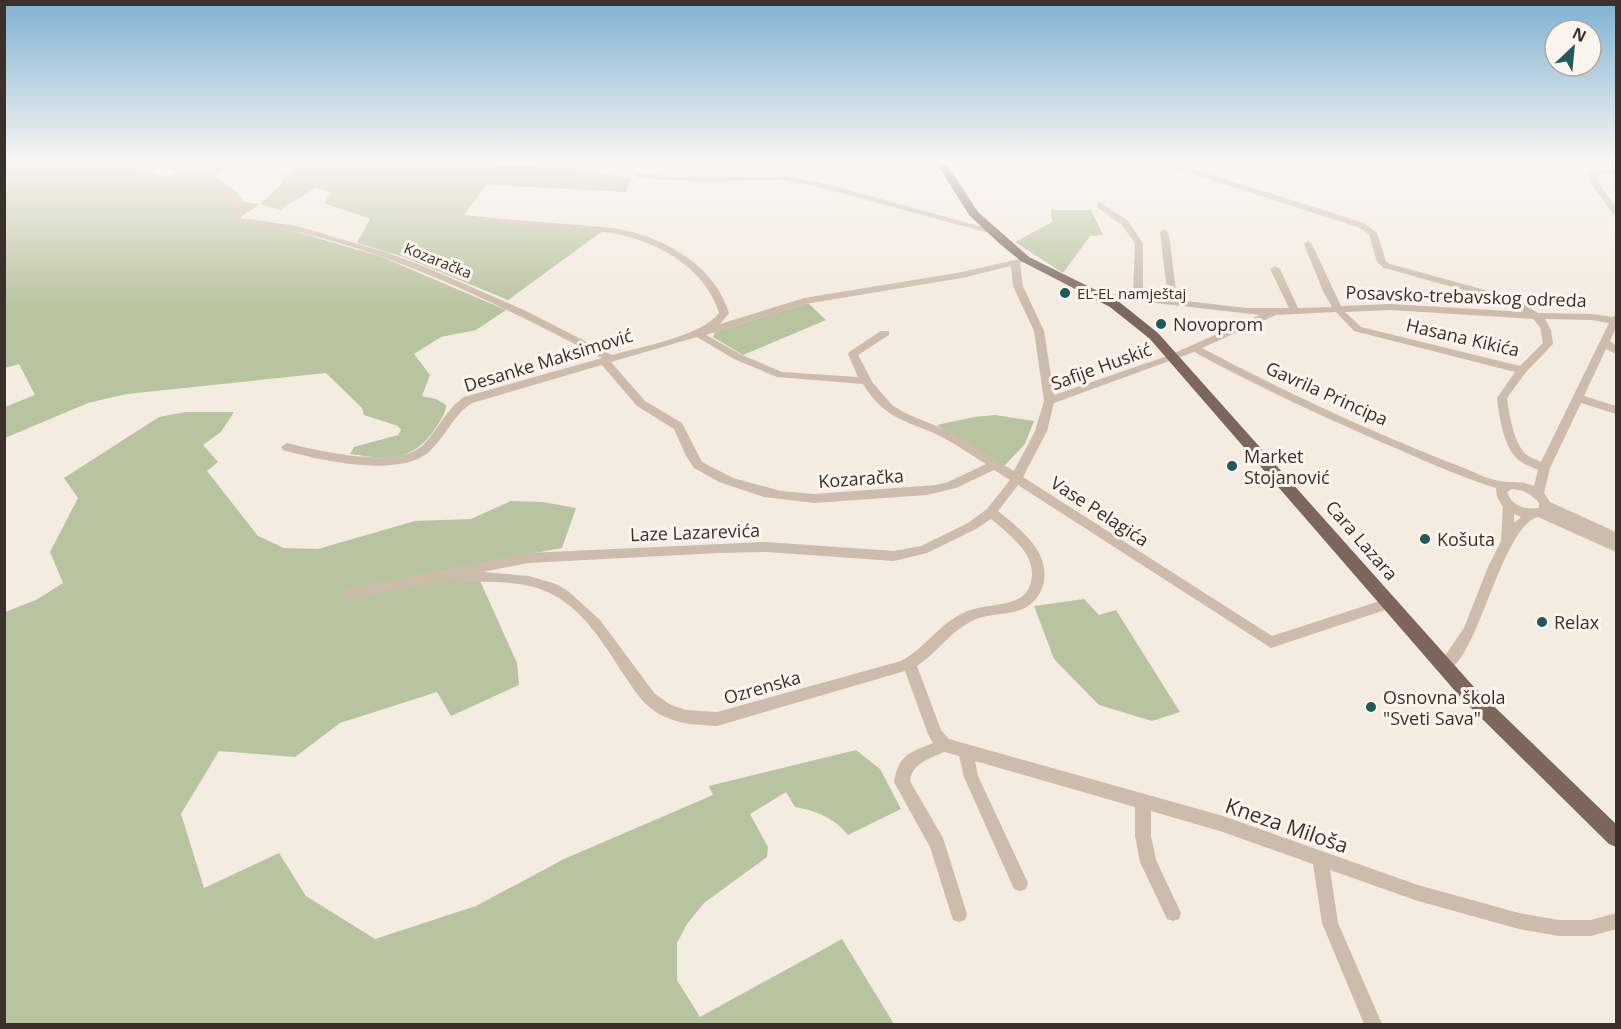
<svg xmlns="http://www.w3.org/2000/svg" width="1621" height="1029" viewBox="0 0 1621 1029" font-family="'Open Sans',sans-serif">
<rect width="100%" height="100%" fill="#f4ebe1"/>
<path fill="#b8c4a0" d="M 5,163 L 129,163 L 165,178 L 193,167 L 183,163 L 239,163 L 214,176 L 235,190 L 244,202 L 260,204 L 282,184 L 285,176 L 295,167 L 286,163 L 567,163 L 558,165 L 631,179 L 626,192 L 486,185 L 464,215 L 604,230 L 508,300 L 404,257 L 357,243 L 370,219 L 324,203 L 332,192 L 315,188 L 280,210 L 260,204 L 233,222 L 280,227 L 382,257 L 506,310 L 476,330 L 441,337 L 414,354 L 430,375 L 422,396 L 436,399 L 446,405 C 446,413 441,419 437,426 C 414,462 389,460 350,454 L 354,447 L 398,435 L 401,430 L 398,426 L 364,415 L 362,408 L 326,373 L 127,394 L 88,403 L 5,438 L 5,407 L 35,395 L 19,364 L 5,368 Z
M 1051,210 L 1091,210 L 1103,235 L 1090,236 L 1063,273 L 1015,242 L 1052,222 Z
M 808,303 L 826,320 L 743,355 L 713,337 L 715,332 Z
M 186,412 L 234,412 L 221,432 L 203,445 L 218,462 L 207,471 L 258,536 L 284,548 L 318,549 L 415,521 L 471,519 L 511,501 L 543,502 L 576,508 L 562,548 L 475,564 L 477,574 L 517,663 L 519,685 L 451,716 L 437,692 L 340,723 L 295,757 L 219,751 L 181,814 L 204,888 L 279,853 L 306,896 L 375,939 L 476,906 L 564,859 L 713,795 L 709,786 L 856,750 L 880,769 L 901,809 L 848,835 C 835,818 816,811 795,807 L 786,792 L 750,814 L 768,847 L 767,857 L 704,903 L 687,924 L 677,943 L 677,980 L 700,1017 L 842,939 L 894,1024 L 5,1024 L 5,612 L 36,600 L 63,583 L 50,552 L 78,498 L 64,478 L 159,417 Z
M 995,415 L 1034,421 L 1025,444 L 1005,465 L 996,463 L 937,425 L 974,417 Z
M 1084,599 L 1099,615 L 1116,610 L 1180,712 L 1152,721 L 1099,705 L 1054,659 L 1034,606 Z"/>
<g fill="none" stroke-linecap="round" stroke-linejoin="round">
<path stroke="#7fb0b2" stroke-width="3" d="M 453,163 L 519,168 L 557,163"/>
<path fill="#cdbbac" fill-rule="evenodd" d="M 160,163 C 186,161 231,184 243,208 L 241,218 L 297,226 L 388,253 L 426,267 L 526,311 L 612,355 C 640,347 702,336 719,313 C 705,266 651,237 604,232 L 413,217 L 410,216 L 410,212 L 604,227 C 655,232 713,261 729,313 L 720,324 L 804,298 L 962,272 L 1024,258 L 1024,262 L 1020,263 L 1023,286 L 1044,331 L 1054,395 L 1170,355 L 1260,315 L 1138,301 L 1096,299 L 1094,297 L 1099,294 L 1133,295 L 1135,243 L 1121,224 L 1097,207 L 1097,203 L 1100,202 L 1127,220 L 1143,243 L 1143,296 L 1168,299 L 1160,232 L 1164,229 L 1168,232 L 1170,241 L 1177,300 L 1246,308 L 1289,308 L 1270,269 L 1275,266 L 1280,269 L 1298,308 L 1332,307 L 1323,291 L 1304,244 L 1308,241 L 1312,244 L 1341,306 L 1390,304 L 1524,312 L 1489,297 L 1384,268 L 1377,262 L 1369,234 L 1358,227 L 1164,165 L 1163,163 L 1174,163 L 1364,223 L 1377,233 L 1386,261 L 1390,264 L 1496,293 L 1517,300 L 1538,313 L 1592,314 L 1612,317 L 1616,315 L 1616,327 L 1610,341 L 1616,346 L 1616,354 L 1606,349 L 1584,396 L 1616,406 L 1616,414 L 1581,403 L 1550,468 L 1544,493 L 1550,502 L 1616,532 L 1616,552 L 1538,517 C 1499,526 1474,682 1440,670 L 1438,666 L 1464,628 L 1488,567 L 1501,541 L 1503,507 L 1497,497 L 1496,488 C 1457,476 1419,458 1381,442 C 1317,414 1255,385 1194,352 L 1054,403 L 1047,431 L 1023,477 L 1272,636 L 1389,598 L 1394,599 L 1396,603 L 1394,607 L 1271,648 L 1018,485 L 998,511 C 1020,529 1052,553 1043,585 C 1040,596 1033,604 1023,609 C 1006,616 985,613 970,622 C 949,633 936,654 917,666 L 941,730 L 949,739 L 1223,816 L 1418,885 L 1519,913 L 1559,920 L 1591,920 L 1616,913 L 1616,929 L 1591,936 L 1559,936 L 1519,929 L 1418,901 L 1330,870 L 1338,923 L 1382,1024 L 1364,1024 L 1322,923 L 1313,864 L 1223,832 L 1151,811 L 1151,836 L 1156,860 L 1181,913 L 1179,919 L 1173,921 L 1167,919 L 1140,862 L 1135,836 L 1135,807 L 975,761 L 978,776 L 1028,883 L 1026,889 L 1020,891 L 1014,889 L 964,777 L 959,756 L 944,752 C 929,759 912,763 910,781 L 943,838 L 967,914 L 965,920 L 959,922 L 953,920 L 930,847 L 894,782 C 899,754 909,753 933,743 L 928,734 L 905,671 L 717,726 C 697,725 677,724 659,714 C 645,706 637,694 628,681 C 606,648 584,607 545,591 C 519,580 487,582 459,582 L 453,578 L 349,599 L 344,598 L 343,594 L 344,590 L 349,589 L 528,553 L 766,542 L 894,551 L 921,546 L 968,523 L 987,509 L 1010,480 L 994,470 L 956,488 L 927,495 L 814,503 L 764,497 L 719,482 L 694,468 L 686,456 L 674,429 L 637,406 L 602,365 L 472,403 C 453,415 446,436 430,451 C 401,479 318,460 283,450 L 281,447 L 287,443 C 318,451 396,469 422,446 C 438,431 445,410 464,397 L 602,358 C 504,307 403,256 294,231 C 275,226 254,226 235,222 L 232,218 L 235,208 C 220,178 184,179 160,163 ZM 1011,266 L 1013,286 L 1034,331 L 1044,401 L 1035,431 L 1014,471 L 951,432 L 905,413 L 892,405 L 873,383 L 858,355 L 889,335 L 889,331 L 881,331 L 849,352 L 848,354 L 858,377 L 782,372 L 742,355 L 706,335 L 805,304 L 962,278 ZM 1390,310 L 1533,319 L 1540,327 L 1543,343 L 1520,366 L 1361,327 L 1345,312 ZM 1336,312 L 1354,331 L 1515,372 L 1497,398 C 1499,416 1504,450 1520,461 C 1525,465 1532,467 1538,470 L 1534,486 C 1525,482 1517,482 1508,482 C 1494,482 1476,473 1464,468 C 1375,434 1287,393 1202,348 L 1276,315 ZM 1545,319 L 1592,320 L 1609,323 L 1541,462 C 1537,460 1532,458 1528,456 C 1514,446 1509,414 1507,398 L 1526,372 L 1553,344 L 1551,330 ZM 697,337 L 734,359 L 777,377 L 863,384 C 886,421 907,420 942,437 C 957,445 971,455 986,464 L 948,482 L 936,485 L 814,494 L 781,491 L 733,478 L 702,462 L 682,423 L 645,401 L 611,362 ZM 1512,489 C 1524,490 1532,494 1539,503 L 1539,508 C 1525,510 1512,506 1507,492 ZM 1514,514 L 1521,517 L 1514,523 ZM 991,519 C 1009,534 1038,555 1031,582 C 1029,591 1023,598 1013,601 C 996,607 976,605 959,615 C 937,627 924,649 901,661 L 717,712 L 686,710 L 671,705 L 655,694 L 600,620 L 568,591 L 556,584 L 529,576 L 483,572 L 528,563 L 719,553 L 766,552 L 894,561 L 927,553 L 976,529 Z
M 1616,168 L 1616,172 L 1597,176 L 1596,179 L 1616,207 L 1616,215 L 1613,214 L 1588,179 L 1590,172 Z
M 636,174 L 702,178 L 782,176 L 819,182 L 993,230 L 989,233 L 815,186 L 782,180 L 702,182 L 639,178 L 635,176 Z"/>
<path fill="#7d675c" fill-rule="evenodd" d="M 936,163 L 946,163 L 978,212 L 1029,257 L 1118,301 L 1158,333 L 1474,687 L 1616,824 L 1616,847 L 1609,844 L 1462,699 L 1150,339 L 1110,307 L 1021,261 L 1000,244 L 970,216 Z"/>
</g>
<linearGradient id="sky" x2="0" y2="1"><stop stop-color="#7eb2d2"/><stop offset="0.53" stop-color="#faf6f2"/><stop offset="1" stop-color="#faf6f2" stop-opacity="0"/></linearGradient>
<rect width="1621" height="307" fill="url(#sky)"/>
<g fill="#1f5a5e" stroke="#fbf5ee" stroke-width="2">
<circle cx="1065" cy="293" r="6"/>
<circle cx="1161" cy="324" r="6"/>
<circle cx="1232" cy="466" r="6"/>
<circle cx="1425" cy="539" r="6"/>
<circle cx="1542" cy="622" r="6"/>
<circle cx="1371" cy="707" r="6"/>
</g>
<g text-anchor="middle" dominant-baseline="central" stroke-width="6" stroke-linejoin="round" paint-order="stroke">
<g font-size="15" fill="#3b302b" stroke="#fbf5ee">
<text transform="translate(438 260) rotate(22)">Kozaračka</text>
</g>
<g font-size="15" fill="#3b302b" stroke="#fbf5ee" text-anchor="start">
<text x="1077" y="293">EL-EL namještaj</text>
</g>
<g font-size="18" fill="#3b302b" stroke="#fbf5ee">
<text transform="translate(1466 296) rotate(2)">Posavsko-trebavskog odreda</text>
<text transform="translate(1463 337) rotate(13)">Hasana Kikića</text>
<text transform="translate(548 360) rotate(-17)">Desanke Maksimović</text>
<text transform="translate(1101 366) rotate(-20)">Safije Huskić</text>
<text transform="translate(1327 393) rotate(24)">Gavrila Principa</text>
<text transform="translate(861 478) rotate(-4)">Kozaračka</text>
<text transform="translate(1100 511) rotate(33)">Vase Pelagića</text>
<text transform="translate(695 532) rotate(-2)">Laze Lazarevića</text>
<text transform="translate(1362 540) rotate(49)">Cara Lazara</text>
<text transform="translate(762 687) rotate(-16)">Ozrenska</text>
</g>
<g font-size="18" fill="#3b302b" stroke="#fbf5ee" text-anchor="start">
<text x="1173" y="324">Novoprom</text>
<text x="1244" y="456">Market<tspan x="1244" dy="21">Stojanović</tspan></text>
<text x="1437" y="539">Košuta</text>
<text x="1554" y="622">Relax</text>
<text x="1383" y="697">Osnovna škola<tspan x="1383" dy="21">"Sveti Sava"</tspan></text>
</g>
<g font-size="21" fill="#3b302b" stroke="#fbf5ee">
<text transform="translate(1287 825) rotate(19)">Kneza Miloša</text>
</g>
</g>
<rect width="1621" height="1029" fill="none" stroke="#3b302b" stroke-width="12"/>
<g transform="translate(1573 48) rotate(26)"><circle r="28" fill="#fbf5ee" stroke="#aea6a0" stroke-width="1.5"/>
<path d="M0-4.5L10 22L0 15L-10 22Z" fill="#1f5a5e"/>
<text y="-9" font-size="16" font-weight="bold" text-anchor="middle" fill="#3b302b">N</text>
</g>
</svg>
